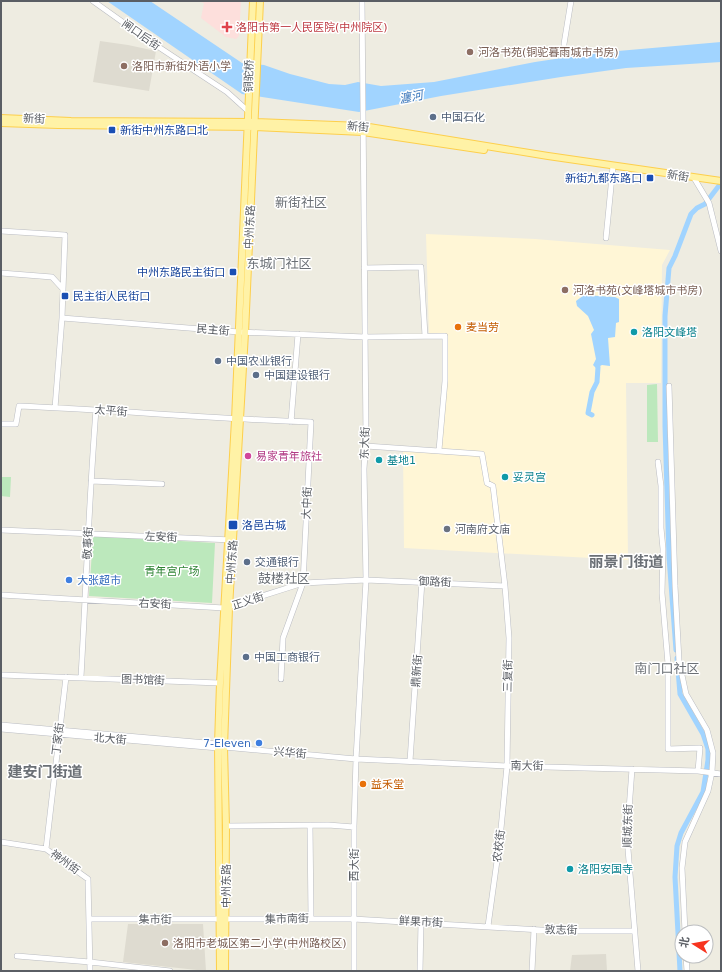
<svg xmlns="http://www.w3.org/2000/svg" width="722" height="972" viewBox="0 0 722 972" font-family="'DejaVu Sans','Noto Sans SC',sans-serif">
<rect width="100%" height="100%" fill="#eeece1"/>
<path fill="#fff6d6" d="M 426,234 L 535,239 L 670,250 L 662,265 L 661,383 L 626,383 L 628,560 L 404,548 L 403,448 L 439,450 L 448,347 L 445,336 L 429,334 Z"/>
<path fill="#dedbd0" d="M 100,41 L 128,45 L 156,51 L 149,91 L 93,82 Z
M 128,924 L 203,924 L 206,971 L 123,962 Z
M 606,954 L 607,971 L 570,971 L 572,955 Z"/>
<path fill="#fddfdc" d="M 198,1 L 241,1 L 239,36 L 236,39 L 226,37 L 201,18 L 204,3 Z"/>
<path fill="#bce8bc" d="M 657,384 L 658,442 L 647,442 L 647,385 Z
M 1,477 L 11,477 L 10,497 L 1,496 Z
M 93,536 L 215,543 L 212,603 L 89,596 Z"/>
<path fill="#a1d4ff" d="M 107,1 L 150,1 L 242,63 L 264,65 L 290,74 L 329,84 L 345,85 L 358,82 L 381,86 L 434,82 L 535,62 L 595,53 L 721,42 L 721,62 L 626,68 L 561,77 L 441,96 L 359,112 L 242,94 Z
M 584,295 L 615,297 L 619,299 L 619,322 L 616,323 L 615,337 L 608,338 L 610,366 L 602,365 L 596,368 L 593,365 L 596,359 L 591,334 L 594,330 L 588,316 L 577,306 L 576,301 Z"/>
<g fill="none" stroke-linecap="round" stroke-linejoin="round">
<path stroke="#a1d4ff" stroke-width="5" d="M 592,415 L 588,413 L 592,392 L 597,382 L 598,367
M 676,650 L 669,557 L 665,426 L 665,316 L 669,268 L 675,256 L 691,214 L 697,208 L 705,204 L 721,183
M 677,658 L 680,694 L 703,734 L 708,749 L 708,760 L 703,792 L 681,833 L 677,846 L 675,877 L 680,971"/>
<defs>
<path id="minor" d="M 93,1 L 145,38 L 227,92 L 248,111
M 564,44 L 571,1
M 694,178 L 709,203 L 721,251
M 1,231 L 65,235 L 62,318 L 55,408
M 606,238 L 613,166
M 364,268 L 421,267 L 425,336
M 1,273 L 52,277 L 63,289
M 62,318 L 239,332 L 365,337 L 445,336 L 445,381 L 439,450
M 669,386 L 675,586 L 679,661 L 686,694 L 707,730 L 713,753 L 712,772 L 708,791 L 685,842 L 682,868 L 685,932
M 291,422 L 298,334
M 1,424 L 16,424 L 19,406 C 116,410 213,419 311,422 L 303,583 L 283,638 L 281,679
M 366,446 L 482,454 L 487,483 L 493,486 L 505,586 L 509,638 L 507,766 L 500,839 L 488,926
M 658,462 L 661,486 L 661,528 L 663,549 L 662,593 L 668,664 L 668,749 L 700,748 L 698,771
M 91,481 L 162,484
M 1,530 L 232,540
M 1,595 L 224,608 L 303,583 L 366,580 L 505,586
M 1,675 L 220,683
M 81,677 C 86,588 89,499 96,410
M 1,725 L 218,744
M 1,729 L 218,748
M 224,747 L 356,759 L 507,766 L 698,771 L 721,774
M 410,761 L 422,581
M 632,769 L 627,837 L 638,971
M 310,825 L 311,918
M 226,826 L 328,825 L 354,827
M 1,842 L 46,849 L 88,879 L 90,971
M 46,849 L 66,677
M 89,919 L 353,919 L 557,931 L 634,931
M 17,956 L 90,962 L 170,971
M 686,956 L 687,971
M 354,971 L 354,827 L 356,759 L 366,580 L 364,469 L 366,439 L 362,1
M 420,971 L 421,922
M 532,971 L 534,929"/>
<path id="major" d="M 1,118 L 71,121 L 255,122 L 363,126 L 548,156 L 721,181
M 1,123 L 58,125 L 255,127 L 363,132 L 484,150
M 220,971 L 218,744 L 220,683 L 235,420 L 253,1
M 225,971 L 226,826 L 224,747 L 229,608 L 245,333 L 260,1"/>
</defs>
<use href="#minor" stroke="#babcc2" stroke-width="6"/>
<use href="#major" stroke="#fdcf4c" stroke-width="8"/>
<use href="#minor" stroke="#fff" stroke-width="5"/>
<use href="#major" stroke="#fff2a6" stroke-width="6"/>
</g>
<path fill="#e0444e" stroke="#fff" stroke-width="1.5" d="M225 21h4v4h4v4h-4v4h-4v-4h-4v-4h4z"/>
<g fill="#8d6e63" stroke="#fff" stroke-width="1.5">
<circle cx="470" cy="52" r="4"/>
<circle cx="124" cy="66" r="4"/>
<circle cx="565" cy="290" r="4"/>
<circle cx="165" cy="943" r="4"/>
</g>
<g fill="#5c6f8a" stroke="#fff" stroke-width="1.5">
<circle cx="433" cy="117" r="4"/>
<circle cx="218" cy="361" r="4"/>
<circle cx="256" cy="375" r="4"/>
<circle cx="247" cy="562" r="4"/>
<circle cx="246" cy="657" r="4"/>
</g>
<g fill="#1a4fb4" stroke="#fff" stroke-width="1.5">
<rect x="108" y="126" width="8" height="8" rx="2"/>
<rect x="646" y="174" width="8" height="8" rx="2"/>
<rect x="229" y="268" width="8" height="8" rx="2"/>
<rect x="61" y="292" width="8" height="8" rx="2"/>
<rect x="228" y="520" width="10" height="10" rx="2"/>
</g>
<g fill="#e8710a" stroke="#fff" stroke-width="1.5">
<circle cx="458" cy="327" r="4"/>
<circle cx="363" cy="784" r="4"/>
</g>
<g fill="#0f9aa8" stroke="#fff" stroke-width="1.5">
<circle cx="634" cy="332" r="4"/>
<circle cx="379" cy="460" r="4"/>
<circle cx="505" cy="477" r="4"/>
<circle cx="570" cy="869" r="4"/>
</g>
<circle fill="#d1479c" stroke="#fff" stroke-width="1.5" cx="248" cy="456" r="4"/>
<circle fill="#6b7280" stroke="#fff" stroke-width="1.5" cx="447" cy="529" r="4"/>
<g fill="#3f7fe0" stroke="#fff" stroke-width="1.5">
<circle cx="69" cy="580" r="4"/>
<circle cx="259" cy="743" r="4"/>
</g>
<g text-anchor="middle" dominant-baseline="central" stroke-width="3" stroke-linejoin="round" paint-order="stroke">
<g font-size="11" fill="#be3a42" stroke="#fff" text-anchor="start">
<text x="236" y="27">洛阳市第一人民医院(中州院区)</text>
</g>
<g font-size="11" fill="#5a5e64" stroke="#fff">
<text transform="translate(141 35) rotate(35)">闸口后街</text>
<text transform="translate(249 76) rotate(-88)">铜驼桥</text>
<text transform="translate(34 119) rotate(2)">新街</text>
<text transform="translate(358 127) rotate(5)">新街</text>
<text transform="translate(678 176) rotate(9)">新街</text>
<text transform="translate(250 227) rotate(-87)">中州东路</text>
<text transform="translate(213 330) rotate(5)">民主街</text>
<text transform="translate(111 411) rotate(4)">太平街</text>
<text transform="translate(365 443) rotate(-88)">东大街</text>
<text transform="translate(307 503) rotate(-87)">大中街</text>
<text transform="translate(161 537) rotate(3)">左安街</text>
<text transform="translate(88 543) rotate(-87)">敬事街</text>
<text transform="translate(232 562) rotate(-86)">中州东路</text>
<text transform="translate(435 582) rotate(3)">御路街</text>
<text transform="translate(248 601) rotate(-18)">正义街</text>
<text transform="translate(155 604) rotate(3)">右安街</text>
<text transform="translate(417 671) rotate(-86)">鼎新街</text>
<text transform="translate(508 676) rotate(-89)">三复街</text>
<text transform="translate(143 680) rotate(2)">图书馆街</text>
<text transform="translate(58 739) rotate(-83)">丁家街</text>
<text transform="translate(110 739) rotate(5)">北大街</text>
<text transform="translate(290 753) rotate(5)">兴华街</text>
<text transform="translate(527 766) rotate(1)">南大街</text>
<text transform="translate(628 826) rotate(-89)">顺城东街</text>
<text transform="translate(499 846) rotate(-83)">农校街</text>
<text transform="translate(65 862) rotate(36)">神州街</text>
<text transform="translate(354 865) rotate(-90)">西大街</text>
<text transform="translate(226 886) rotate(-90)">中州东路</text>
<text x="155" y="919">集市街</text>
<text transform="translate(287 919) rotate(-1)">集市南街</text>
<text transform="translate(421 922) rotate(3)">鲜果市街</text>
<text transform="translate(561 930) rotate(1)">敦志街</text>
</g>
<g font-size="11" fill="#785e54" stroke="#fff" text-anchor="start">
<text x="478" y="52">河洛书苑(铜驼暮雨城市书房)</text>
<text x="132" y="66">洛阳市新街外语小学</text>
<text x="573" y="290">河洛书苑(文峰塔城市书房)</text>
<text x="173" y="943">洛阳市老城区第二小学(中州路校区)</text>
</g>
<g font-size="11" fill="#4e5e75" stroke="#fff" text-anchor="start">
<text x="441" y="117">中国石化</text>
<text x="226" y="361">中国农业银行</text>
<text x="264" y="375">中国建设银行</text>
<text x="255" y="562">交通银行</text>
<text x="254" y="657">中国工商银行</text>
</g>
<g font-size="11" fill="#164399" stroke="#fff" text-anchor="start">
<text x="120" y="130">新街中州东路口北</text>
<text x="642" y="178" text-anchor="end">新街九都东路口</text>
<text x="225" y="272" text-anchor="end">中州东路民主街口</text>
<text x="73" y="296">民主街人民街口</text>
<text x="242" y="525">洛邑古城</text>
</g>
<g font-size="11" fill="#c56008" stroke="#fff" text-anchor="start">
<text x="466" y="327">麦当劳</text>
<text x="371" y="784">益禾堂</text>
</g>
<g font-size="11" fill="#0d838f" stroke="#fff" text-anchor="start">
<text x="642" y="332">洛阳文峰塔</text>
<text x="387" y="460">基地1</text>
<text x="513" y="477">妥灵宫</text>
<text x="578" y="869">洛阳安国寺</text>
</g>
<g font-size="11" fill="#b23c85" stroke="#fff" text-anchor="start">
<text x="256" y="456">易家青年旅社</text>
</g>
<g font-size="11" fill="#5b616d" stroke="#fff" text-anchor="start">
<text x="455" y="529">河南府文庙</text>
</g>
<g font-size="11" fill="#2c8232" stroke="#fff">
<text x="172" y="571">青年宫广场</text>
</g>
<g font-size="11" fill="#366cbe" stroke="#fff" text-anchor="start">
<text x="77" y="580">大张超市</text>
<text x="251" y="743" text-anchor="end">7-Eleven</text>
</g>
<g font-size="12" font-style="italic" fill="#3573b9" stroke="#fff">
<text transform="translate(411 97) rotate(-11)">瀍河</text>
</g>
<g font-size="13" fill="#6b7076" stroke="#fff">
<text x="301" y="202">新街社区</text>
<text x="279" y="263">东城门社区</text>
<text x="284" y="578">鼓楼社区</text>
<text x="667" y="668">南门口社区</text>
</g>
<g font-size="15" font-weight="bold" fill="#6b7076" stroke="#fff">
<text x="626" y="562">丽景门街道</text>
<text x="45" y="772">建安门街道</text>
</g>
</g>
<rect width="722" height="972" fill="none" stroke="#5a5e64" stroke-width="4"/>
<g transform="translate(694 944) rotate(281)"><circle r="19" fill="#ffffff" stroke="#bdbfc1"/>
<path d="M0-3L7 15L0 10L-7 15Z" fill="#f7341f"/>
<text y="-6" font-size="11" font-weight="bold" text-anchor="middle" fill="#5a5e64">北</text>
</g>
</svg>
